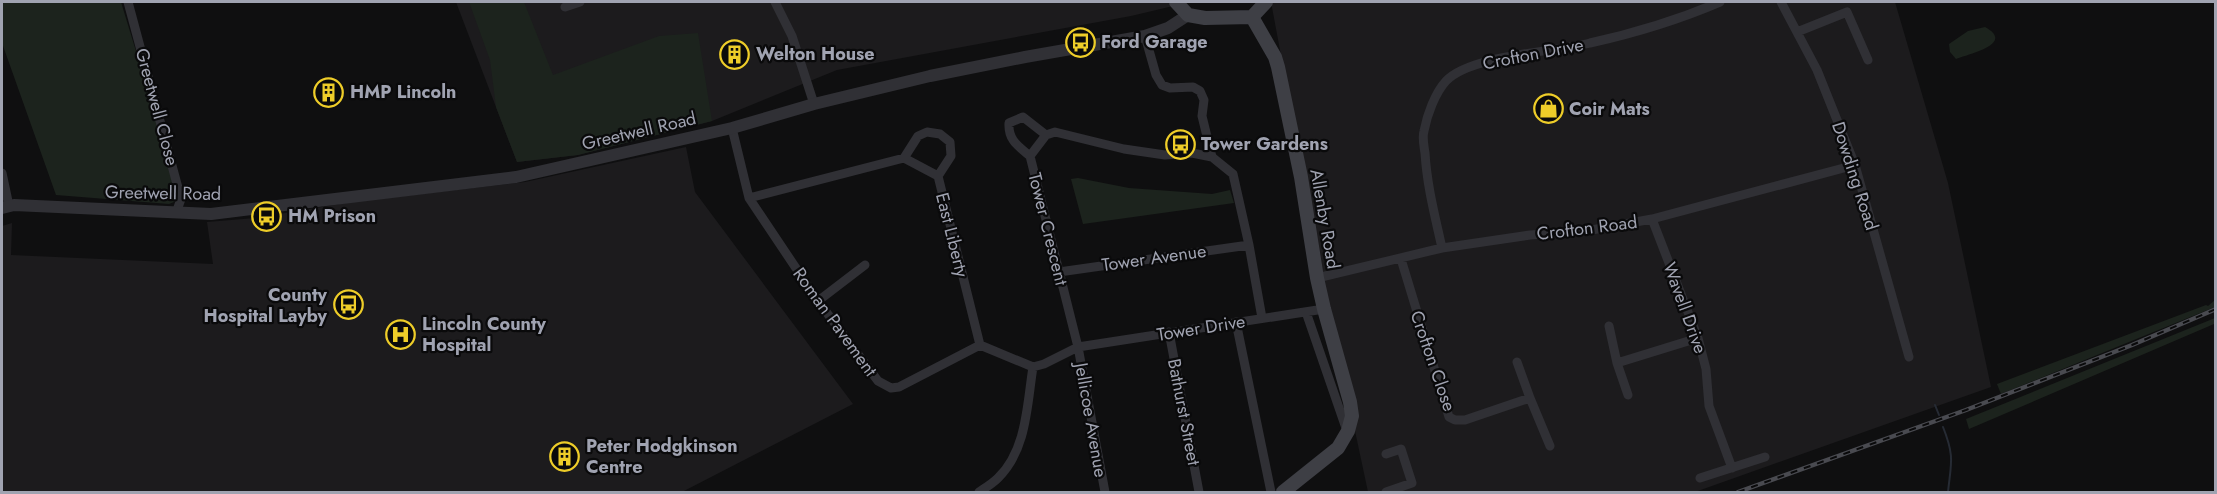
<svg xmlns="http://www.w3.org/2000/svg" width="2217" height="494" viewBox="0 0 2217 494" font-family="Jost,sans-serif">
<rect width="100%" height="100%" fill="#0f0f10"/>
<path fill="#1c1b1d" d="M 456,2 L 1190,2 L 1131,16 L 837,70 L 712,121 L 578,155 L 517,162 Z
M 1271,2 L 1895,2 L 1948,183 L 1991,387 L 1695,492 L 1368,492 L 1324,285 Z
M 686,147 L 695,192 L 853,404 L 682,492 L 2,492 L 2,226 L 12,223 L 11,255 L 213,264 L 207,222 L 255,218 L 352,202 L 525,182 Z"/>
<path fill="#1c231d" d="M 2,2 L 121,2 L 181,199 L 169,204 L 56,195 L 2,43 Z
M 469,2 L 524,2 L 553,75 L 659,36 L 698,33 L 712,121 L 578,155 L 517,162 L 496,107 L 490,60 Z
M 1985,27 C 2016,44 1968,54 1956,59 L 1950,52 L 1949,44 L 1968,31 Z
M 1078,178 L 1129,188 L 1212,194 L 1230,190 L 1234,203 L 1083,224 L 1071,179 Z
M 2215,300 L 2215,307 L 2001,394 L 1997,384 L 2206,305 L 2208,306 Z
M 2215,318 L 2214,324 L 1969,429 L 1966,419 Z"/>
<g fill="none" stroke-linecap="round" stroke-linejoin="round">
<path stroke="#262b34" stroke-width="2" d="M 1935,405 L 1939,415
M 1943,427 C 1955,457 1951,463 1948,492"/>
<path stroke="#303035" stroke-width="9" d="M 128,2 L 181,199 L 176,213
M 775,2 L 792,36 L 814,104
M 1781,2 L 1817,70 L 1855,165 L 1909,357
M 565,7 L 580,2
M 1797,32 L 1847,12 L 1868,60
M 1145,36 L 1156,75 L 1162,85 L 1170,88 L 1193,87 L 1200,91 L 1204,100 L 1202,116 L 1212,157
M 732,128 L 749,198 L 818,301 L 878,381 L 891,388 L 899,387 L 980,345 L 1033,367 L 1044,364 L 1078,347 L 1324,309
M 1030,156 C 1018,146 1008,140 1009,123 L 1023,117 L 1046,135
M 904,158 L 918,136 L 927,132 L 940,134 L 950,142 L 951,156 L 938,176
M 2,173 L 9,206
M 749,198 L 904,158 L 938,176 L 980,345
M 1652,219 L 1698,338 L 1706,369 L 1709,406 L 1732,468
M 1442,248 C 1435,216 1427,186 1425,153 C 1424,146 1422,138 1424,131 C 1427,115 1435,93 1446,81 C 1470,55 1555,52 1590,43 C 1635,33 1678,20 1720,2
M 1401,259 L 1449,417 L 1455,420 L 1465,420 L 1530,398 L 1550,446
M 1059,272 L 1249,245
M 1317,278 L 1442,248 L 1530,235 L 1586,231 L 1652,219 L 1855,165
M 818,301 L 865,265
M 1306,312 L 1347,431
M 1236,322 L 1271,492
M 1609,326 L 1617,363
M 1169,332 L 1199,492
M 1517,362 L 1530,398
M 1628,395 L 1617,363 L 1698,338
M 1700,478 L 1765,457
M 979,492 C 985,488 992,484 998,478 C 1027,450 1027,404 1033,367
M 1105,492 L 1078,347 L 1030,156 L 1046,135 L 1055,132 L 1124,149 L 1165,155 L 1192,153 L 1212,157 L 1233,174 L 1249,245 L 1262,318
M 1386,492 L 1412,483 L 1401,449 L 1386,454"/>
<path stroke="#303035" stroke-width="12" d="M 2,208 L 14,205 L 211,214 L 516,177 L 732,128 L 814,104 L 930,76 L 1025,57 L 1145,36 L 1168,28 L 1188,15"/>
<path stroke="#3e3f45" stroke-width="14" d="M 1176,2 L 1188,15 L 1205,18 L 1252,17 L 1266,2
M 1252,17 L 1275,57 L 1278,67 L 1301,177 L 1317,278 L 1324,309 L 1350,402 L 1352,416 L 1348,431 L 1338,448 L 1283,492"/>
<defs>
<path id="rail" d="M 1738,492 L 1966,410 L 2132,345 L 2216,309"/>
</defs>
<use href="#rail" stroke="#494a50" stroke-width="4.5"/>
<use href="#rail" stroke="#0a0a0b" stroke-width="2" stroke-dasharray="7" stroke-linecap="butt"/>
</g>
<defs>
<symbol id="bus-ring" viewBox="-11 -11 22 22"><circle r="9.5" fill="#0a0a0b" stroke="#eecd29" stroke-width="1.5"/><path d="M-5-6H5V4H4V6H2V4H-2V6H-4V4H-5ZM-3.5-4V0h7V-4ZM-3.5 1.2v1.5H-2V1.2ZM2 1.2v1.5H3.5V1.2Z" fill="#eecd29"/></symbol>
<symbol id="building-ring" viewBox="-11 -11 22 22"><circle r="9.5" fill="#0a0a0b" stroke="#eecd29" stroke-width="1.5"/><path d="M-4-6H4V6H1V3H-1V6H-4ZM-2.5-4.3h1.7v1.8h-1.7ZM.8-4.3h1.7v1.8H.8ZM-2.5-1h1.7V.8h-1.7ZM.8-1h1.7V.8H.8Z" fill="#eecd29"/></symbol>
<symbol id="shop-ring" viewBox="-11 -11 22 22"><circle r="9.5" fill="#0a0a0b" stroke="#eecd29" stroke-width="1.5"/><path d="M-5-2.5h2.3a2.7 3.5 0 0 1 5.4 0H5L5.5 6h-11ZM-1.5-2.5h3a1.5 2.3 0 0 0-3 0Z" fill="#eecd29"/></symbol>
<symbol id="hospital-ring" viewBox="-11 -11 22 22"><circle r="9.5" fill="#0a0a0b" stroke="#eecd29" stroke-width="1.5"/><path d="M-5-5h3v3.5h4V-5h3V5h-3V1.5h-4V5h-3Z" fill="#eecd29"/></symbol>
</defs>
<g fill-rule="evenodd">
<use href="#bus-ring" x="1064" y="26" width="33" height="33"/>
<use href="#building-ring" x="718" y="38" width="33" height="33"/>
<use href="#building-ring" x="312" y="76" width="33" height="33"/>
<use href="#shop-ring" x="1532" y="92" width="33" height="33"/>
<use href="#bus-ring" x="1164" y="128" width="33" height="33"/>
<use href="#bus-ring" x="250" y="200" width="33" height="33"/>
<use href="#bus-ring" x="332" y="288" width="33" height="33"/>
<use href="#hospital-ring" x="384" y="318" width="33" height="33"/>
<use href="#building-ring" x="548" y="440" width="33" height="33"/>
</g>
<g text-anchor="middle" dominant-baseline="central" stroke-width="4.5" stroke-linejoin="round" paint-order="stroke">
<g font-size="18" font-weight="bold" fill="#a0a3b1" stroke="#0a0a0b" text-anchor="start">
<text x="1101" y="42">Ford Garage</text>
<text x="756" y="54">Welton House</text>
<text x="350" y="92">HMP Lincoln</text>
<text x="1569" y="109">Coir Mats</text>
<text x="1201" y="144">Tower Gardens</text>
<text x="288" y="216">HM Prison</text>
<text x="327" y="295" text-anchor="end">County<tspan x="327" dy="21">Hospital Layby</tspan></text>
<text x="422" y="324">Lincoln County<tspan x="422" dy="21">Hospital</tspan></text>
<text x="586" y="446">Peter Hodgkinson<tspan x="586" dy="21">Centre</tspan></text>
</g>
<g font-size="18" fill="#a0a3b1" stroke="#0a0a0b">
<text transform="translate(1533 54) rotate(-11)">Crofton Drive</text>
<text transform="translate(157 107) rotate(75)">Greetwell Close</text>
<text transform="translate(639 131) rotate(-13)">Greetwell Road</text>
<text transform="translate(1855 176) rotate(72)">Dowding Road</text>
<text transform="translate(163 193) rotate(1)">Greetwell Road</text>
<text transform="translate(1325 219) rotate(80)">Allenby Road</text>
<text transform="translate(1587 228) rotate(-7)">Crofton Road</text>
<text transform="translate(1048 229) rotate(76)">Tower Crescent</text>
<text transform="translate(952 235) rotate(76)">East Liberty</text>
<text transform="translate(1154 258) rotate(-8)">Tower Avenue</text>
<text transform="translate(1685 308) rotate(70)">Wavell Drive</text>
<text transform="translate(835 322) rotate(54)">Roman Pavement</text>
<text transform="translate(1201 328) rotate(-9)">Tower Drive</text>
<text transform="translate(1433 361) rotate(71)">Crofton Close</text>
<text transform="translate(1184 412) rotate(79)">Bathurst Street</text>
<text transform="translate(1091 420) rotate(80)">Jellicoe Avenue</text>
</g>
</g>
<rect width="2217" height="494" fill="none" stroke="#a0a3b1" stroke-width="6"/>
</svg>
